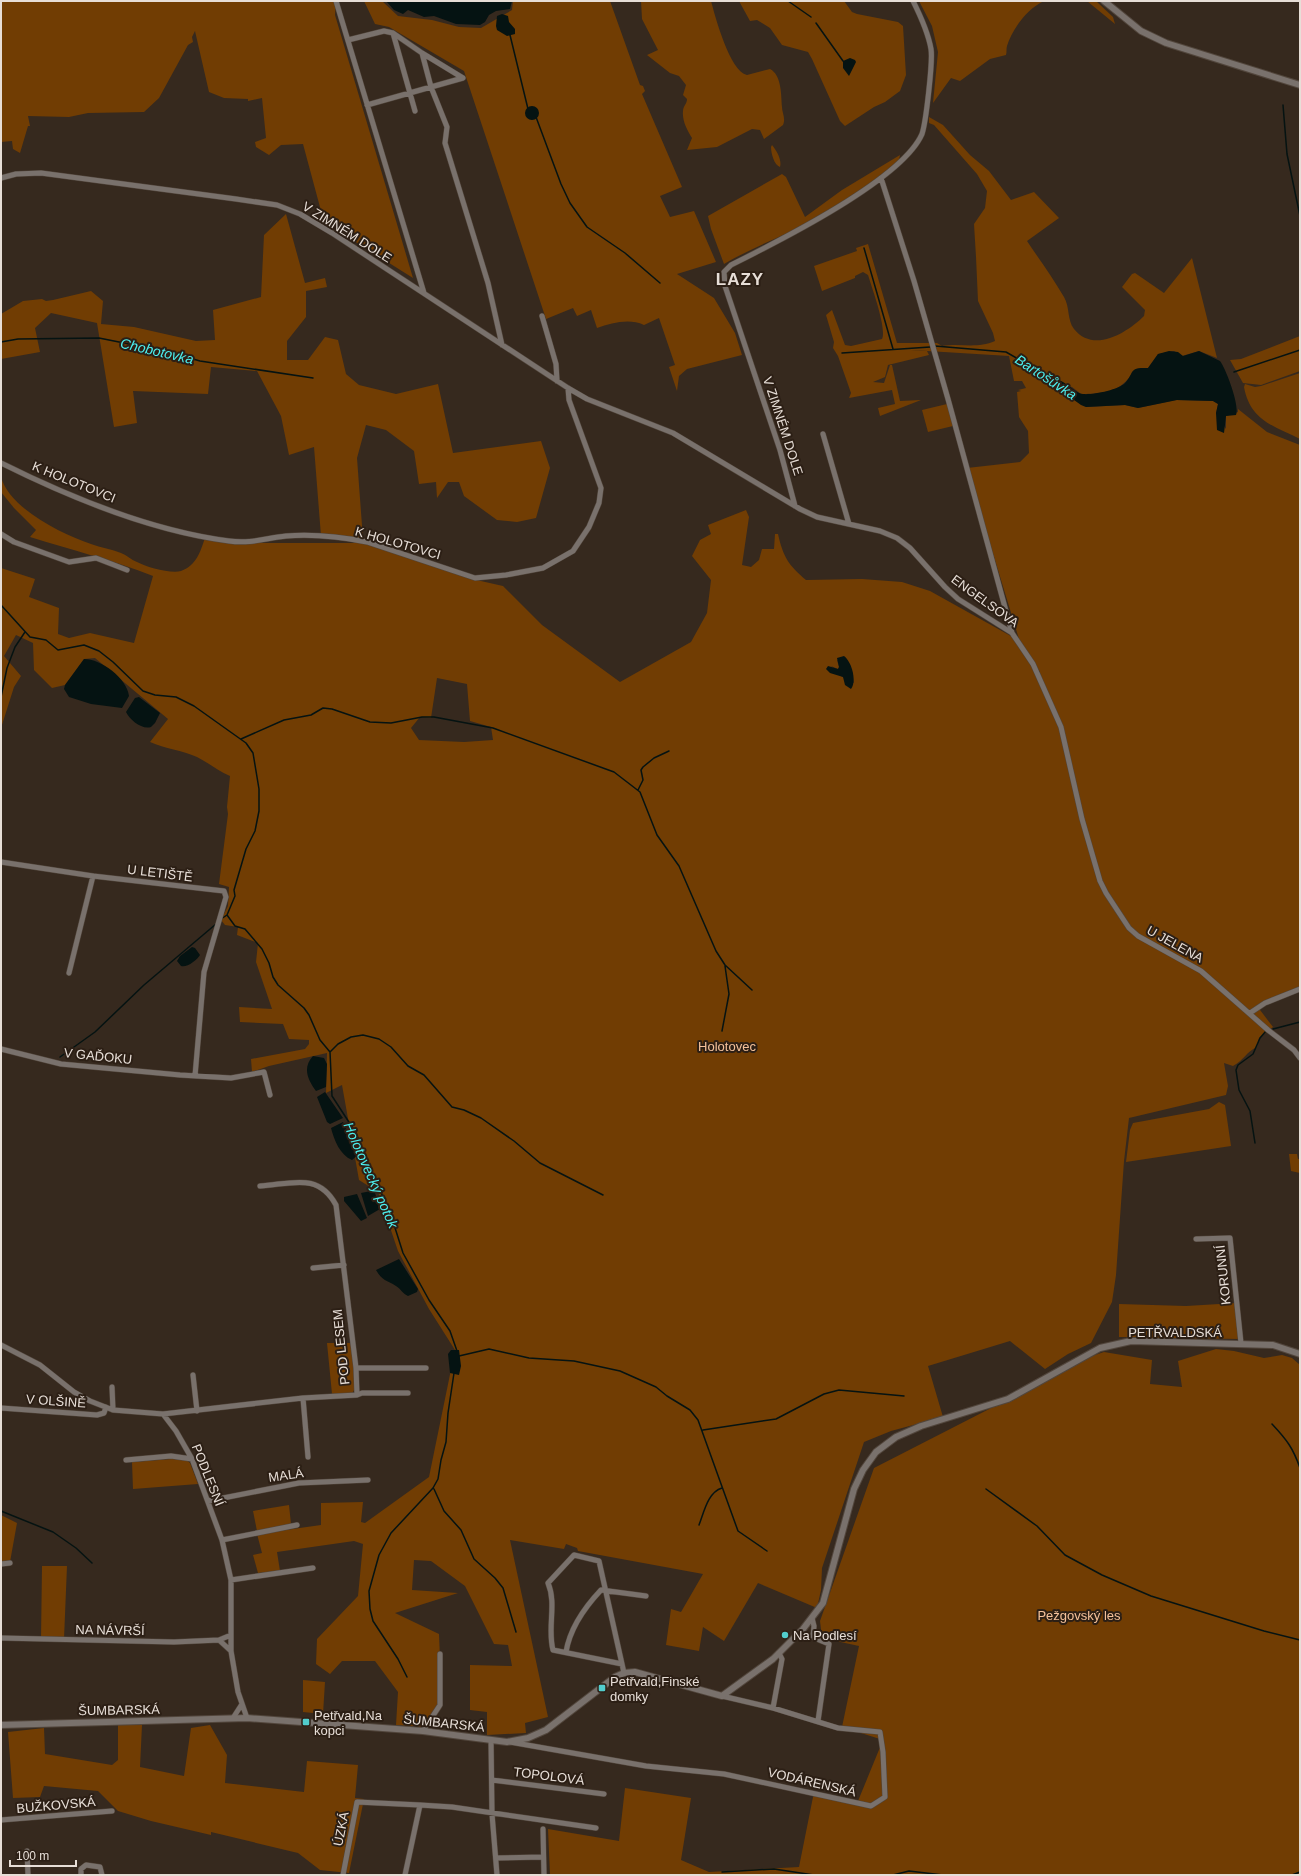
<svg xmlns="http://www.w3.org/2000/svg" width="1301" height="1876" viewBox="0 0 1301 1876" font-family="Arial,sans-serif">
<rect width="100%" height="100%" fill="#36291e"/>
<path fill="#713d03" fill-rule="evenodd" d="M 1,1 L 336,1 L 335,15 L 413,278 L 324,222 L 303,144 L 281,145 L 269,155 L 256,147 L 255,142 L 266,138 L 262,98 L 248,101 L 248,99 L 224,98 L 209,92 L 195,31 L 192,37 L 193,42 L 188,45 L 159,98 L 144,112 L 88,113 L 69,117 L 28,116 L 30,126 L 28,126 L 20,153 L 13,149 L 12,141 L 1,142 Z
M 364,1 L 382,1 L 398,16 L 432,20 L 459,27 L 481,28 L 512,10 L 513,1 L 610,1 L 640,85 L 643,86 L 645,91 L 642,94 L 682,187 L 660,196 L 670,217 L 694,211 L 716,262 L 677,274 L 714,298 L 735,333 L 742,355 L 687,369 L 679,376 L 677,391 L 669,367 L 675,365 L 659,318 L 644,325 C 629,318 612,323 597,328 L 591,310 L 577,316 L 573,308 L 546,319 L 464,71 L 389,27 L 375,24 Z
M 641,1 L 711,1 C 715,16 730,72 747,75 L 770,69 C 782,75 781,96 782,107 C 782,113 786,118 783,125 L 764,139 L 760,130 L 752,129 L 717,147 L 687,150 L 692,138 C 687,130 682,121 683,111 C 683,106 687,104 687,99 L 683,95 L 686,85 L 679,76 L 670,73 L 647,55 L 658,50 L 642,19 Z
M 739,1 L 844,1 L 852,12 L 857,14 L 898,22 L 903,26 L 906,75 L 900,91 L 885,102 L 874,107 L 845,126 L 840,121 L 812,59 L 808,52 L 782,45 L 770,28 L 757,20 L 750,21 Z
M 919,1 L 1044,1 C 1028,8 1012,29 1007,46 C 1006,49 1007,52 1006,55 L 990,59 L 960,81 L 951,78 L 933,103 L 938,52 L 932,26 Z
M 1087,1 L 1096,1 L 1113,17 L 1115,24 Z
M 929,117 L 943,125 L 970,155 L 989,171 L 1011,200 L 1034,192 L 1059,218 L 1027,241 C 1039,259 1053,278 1064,297 C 1070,307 1067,320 1074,329 C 1094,354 1128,332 1144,316 L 1145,310 L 1122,287 L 1132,274 L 1135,273 L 1164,293 L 1192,258 L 1217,358 L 1199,351 L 1182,356 L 1174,351 L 1158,354 L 1148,368 C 1129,367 1135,374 1124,383 C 1114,393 1094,394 1081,394 L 1072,387 L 1055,381 L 1054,384 L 1067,396 L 1086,407 L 1125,405 L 1138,408 L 1176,400 L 1213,401 L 1218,404 L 1216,413 L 1226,429 L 1226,416 L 1238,412 L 1238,409 L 1267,432 L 1300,445 L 1300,988 L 1257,1006 L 1273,1027 L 1259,1038 L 1257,1047 C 1245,1053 1245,1059 1233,1066 L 1224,1063 L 1228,1086 L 1226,1095 L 1129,1118 L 1124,1161 L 1116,1275 L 1112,1302 L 1091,1343 L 1068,1354 L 1045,1369 L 1010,1341 L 928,1366 L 943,1417 L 891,1431 L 864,1442 L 822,1568 L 821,1590 L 817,1608 L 758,1583 L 724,1641 L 703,1627 L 699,1651 L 666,1645 L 671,1609 L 681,1612 L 703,1574 L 578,1551 L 577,1548 L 566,1544 L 564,1549 L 510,1540 L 548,1717 L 525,1723 L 526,1733 L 487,1735 L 487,1712 L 470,1710 L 470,1665 L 512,1666 L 508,1645 L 494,1644 L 465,1586 L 431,1561 L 414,1560 L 412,1590 L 458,1593 L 395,1613 L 439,1634 L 442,1707 L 429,1727 L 396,1725 L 398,1692 L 375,1661 L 342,1661 L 330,1674 L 316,1664 L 317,1639 L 358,1596 L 363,1544 L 354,1541 L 277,1552 L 280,1571 L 258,1573 L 253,1555 L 262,1553 L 257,1534 L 321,1525 L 321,1503 L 363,1502 L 361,1522 L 365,1523 L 429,1477 L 455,1350 L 429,1309 L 398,1251 L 378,1192 L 359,1180 L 342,1085 L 326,1093 L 327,1053 L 269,1066 L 252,1072 L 251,1059 L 305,1049 L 309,1044 L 309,1040 L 289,1039 L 283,1024 L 240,1022 L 239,1007 L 272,1009 L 256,962 L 258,943 L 237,935 L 238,927 L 225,925 L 221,920 L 228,906 L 229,887 L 219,884 L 228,814 L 227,807 L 230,776 C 218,771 209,763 197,757 C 182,750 165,749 150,742 L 168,719 L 95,658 L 84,659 L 65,685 L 52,688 L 34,670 L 33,643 L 16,635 L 4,656 L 21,676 L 14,687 L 1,728 L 1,568 L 35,579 L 29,597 L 59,608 L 58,634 L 69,638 L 90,633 L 134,643 L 153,576 C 113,560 71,550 30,537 L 36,530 L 14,508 L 1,492 L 1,477 C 10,509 62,534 91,544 C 101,548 112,549 121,553 C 127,555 131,560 137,562 C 146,567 171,574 181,571 C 197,565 200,552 205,538 L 226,543 L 366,543 L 472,579 L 503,586 L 542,625 L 620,682 L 691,642 L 707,613 L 711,580 L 692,556 L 700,540 L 711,534 L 708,525 L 746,510 L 749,517 L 742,565 L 751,567 L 759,560 L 762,549 L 774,549 L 775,534 L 778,534 C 783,556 788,565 806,580 L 862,579 L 902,582 L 930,591 L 1018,640 L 1037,674 L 1040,672 L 1019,639 L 967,468 L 1020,462 L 1029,453 L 1028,431 L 1019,417 L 1017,392 L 1021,391 L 1018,390 L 1026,388 L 1022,381 L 1014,381 L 1009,356 L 911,350 L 927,351 L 929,355 L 888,365 L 885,377 L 873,382 L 884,383 L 890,365 L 892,365 L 900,401 L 921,400 L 880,416 L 878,408 L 895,404 L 892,390 L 849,398 L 851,393 L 838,356 L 833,348 L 834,342 L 826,315 L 832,310 L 845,345 L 851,346 L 882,339 C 887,329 872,288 868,275 L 863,272 L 855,276 L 855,278 L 822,291 L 814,266 L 857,251 L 856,248 L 868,244 L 897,343 L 937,343 L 942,346 C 961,343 977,349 995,341 L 993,333 L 978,301 L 976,257 L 974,224 L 985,208 L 987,191 L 977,174 L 934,125 L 929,123 ZM 837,660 L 850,664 L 854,683 L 841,676 L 831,666 L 838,669 L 839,667 ZM 437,678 L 467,684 L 470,721 L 491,727 L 493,740 L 464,742 L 419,740 L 411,728 L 420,717 L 431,718 Z
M 772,145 C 777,151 782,160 780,167 C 774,165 771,153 771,147 Z
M 900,155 L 899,160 C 869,186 834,209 798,228 C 773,240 748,250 724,264 L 711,229 L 708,216 L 782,174 L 786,177 L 805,217 L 842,190 Z
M 286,214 L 305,283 L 325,278 L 327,287 L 306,291 L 306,317 L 287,341 L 287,360 L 308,360 L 325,337 L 338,340 L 346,374 L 359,385 L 396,394 L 438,384 L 453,453 L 541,441 L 550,468 L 536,518 L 517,522 L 497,520 L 464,496 L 459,482 L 448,482 L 437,498 L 436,482 L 419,484 L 414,451 L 386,430 L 366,425 L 357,458 L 363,539 L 321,536 L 314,447 L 289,455 L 281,416 L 257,371 L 211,367 L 208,394 L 133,391 L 137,423 L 114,427 L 97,323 L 51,313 L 35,328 L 40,352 L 1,359 L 1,314 L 23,301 L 42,299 L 46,301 L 53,300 L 91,291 L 103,301 L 101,324 L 134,327 L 196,341 L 215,340 L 213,310 L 261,297 L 264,235 Z
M 1300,336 L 1300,371 L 1261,385 L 1243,383 L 1230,360 L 1241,359 Z
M 1300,373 L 1300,439 C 1273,426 1250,420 1244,387 L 1245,384 L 1255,387 L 1261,386 Z
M 947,404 L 953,426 L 928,432 L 922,410 Z
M 1219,1102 L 1225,1105 L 1231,1146 L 1126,1162 L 1130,1130 L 1133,1123 L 1209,1109 Z
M 1289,1154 L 1297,1154 L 1298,1159 L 1300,1159 L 1300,1173 L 1291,1171 Z
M 1236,1303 L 1239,1339 L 1119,1337 L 1119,1304 L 1186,1306 Z
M 327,1343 L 352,1343 L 355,1388 L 352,1394 L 332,1394 Z
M 1216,1349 L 1234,1351 L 1264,1358 L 1282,1355 L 1292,1358 L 1300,1365 L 1300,1875 L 550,1875 L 548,1829 L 619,1841 L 625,1788 L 691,1798 L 681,1860 L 709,1872 L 799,1867 L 814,1792 L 858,1801 L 883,1740 L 842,1727 L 859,1646 L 822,1638 L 820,1621 L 874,1468 L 1095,1355 L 1104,1352 L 1152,1360 L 1150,1384 L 1182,1387 L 1178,1361 Z
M 172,1459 L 187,1460 L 190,1463 L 198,1484 L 133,1489 L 132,1462 Z
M 289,1505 L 291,1524 L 257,1531 L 253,1511 Z
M 1,1515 L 17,1523 L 10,1562 L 1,1561 Z
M 42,1566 L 67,1566 L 64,1639 L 41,1639 Z
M 303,1680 L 325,1682 L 323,1714 L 303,1712 Z
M 118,1725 L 142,1725 L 140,1767 L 184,1776 L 191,1728 L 210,1725 L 227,1755 L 225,1783 L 304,1792 L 307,1761 L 358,1765 L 355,1798 L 364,1799 L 349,1873 L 320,1870 L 298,1853 L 211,1832 L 211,1835 L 151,1821 L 118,1811 L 98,1791 L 44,1786 L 40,1797 L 13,1798 L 8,1732 L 44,1728 L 45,1754 L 112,1765 L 118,1760 Z"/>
<path fill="#051312" d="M 386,1 L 512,1 L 510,9 L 496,11 L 489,15 L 485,22 L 480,25 L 456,24 L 434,16 L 424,17 L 408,10 L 403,14 L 394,10 Z
M 502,14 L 508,16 L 509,22 L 515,29 L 515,34 L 507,36 L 497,30 L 496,26 L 497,16 Z
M 850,58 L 855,60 L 856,62 L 849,76 L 843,68 L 843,61 Z
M525 113a7 7 0 1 1 14 0a7 7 0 1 1-14 0Z
M 1169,351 L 1178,352 L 1183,356 L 1199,351 L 1220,361 C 1226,369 1240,406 1236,415 L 1226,416 L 1224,433 L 1217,430 L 1216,413 L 1218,404 L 1213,401 L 1177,400 L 1138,408 L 1125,405 L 1086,407 L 1081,405 L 1055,386 L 1056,379 C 1066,381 1076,394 1083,394 C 1093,395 1118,390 1125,383 C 1135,372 1128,367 1148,368 L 1158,354 Z
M 844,656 C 852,662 857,681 851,689 L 845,685 L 843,677 L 830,673 L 826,669 L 828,666 L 838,669 L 839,667 L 837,658 Z
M 84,659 C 101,659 127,678 129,696 L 122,708 L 91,704 L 69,697 L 64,689 L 65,685 Z
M 139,697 L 160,713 L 155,723 L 151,727 C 142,730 130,720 126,712 L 135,698 Z
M 192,947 L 195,948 L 200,955 C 197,960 187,968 181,966 L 177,961 L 180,956 Z
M 313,1056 L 324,1058 L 327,1064 L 326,1087 L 316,1091 C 308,1080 302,1068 313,1056 Z
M 325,1092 L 343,1118 L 330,1124 L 327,1122 L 317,1097 Z
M 343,1122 L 359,1154 L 352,1160 C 340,1155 334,1140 331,1128 Z
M 371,1191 L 375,1193 L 380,1209 L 368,1216 L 361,1193 Z
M 357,1194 L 367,1218 L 361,1221 L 344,1201 L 344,1197 Z
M 399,1259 L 418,1289 L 417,1292 L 408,1296 C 403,1294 401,1289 396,1286 C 387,1280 382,1281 376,1270 Z
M 451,1350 L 459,1350 L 461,1366 L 459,1375 L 450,1373 L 448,1354 Z"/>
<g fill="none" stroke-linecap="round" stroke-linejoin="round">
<path stroke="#051312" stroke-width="1.5" d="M 788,1 L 811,17
M 816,23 L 843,61
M 510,35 L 528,109
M 1283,105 L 1287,154 L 1300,216
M 536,117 L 561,184 L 570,203 L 587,227 L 625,253 L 660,283
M 864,248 L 893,349
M 1,342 L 18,339 L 99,338 L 169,352 L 200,361 L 313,378
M 935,346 L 1006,352 L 1056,381
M 842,353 L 930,347
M 1234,372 L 1300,350
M 1,605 L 30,637 L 46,640 L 58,650 L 84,645 L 99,651 L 113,662 L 143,691 L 155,695 L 176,697 L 194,706 L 246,743 L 253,753 L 259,789 L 259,811 L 255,831 L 246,849 L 234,890 L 235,896 L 227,915 L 235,926 L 245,929 L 262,949 L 269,963 L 273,977 L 278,985 L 304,1008 L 309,1015 L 320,1040 L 330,1052 L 332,1096 L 356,1133 L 368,1164 L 390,1212 L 403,1253 L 429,1300 L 450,1331 L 457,1351
M 1,697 L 7,668 L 15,647 L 25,632
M 241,739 L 284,720 L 311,715 L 323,708 L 332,709 L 370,722 L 391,723 L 422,717 L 434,717 L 493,728 L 614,772 L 640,792 L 657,835 L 679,866 L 716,951 L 725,965 L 752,990
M 638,790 L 643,780 L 641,770 L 643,767 L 654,758 L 669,751
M 221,919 L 227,915
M 1273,1029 L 1300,1022
M 722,1031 L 729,994 L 725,966
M 330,1052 L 338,1044 L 351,1037 L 363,1035 L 379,1039 L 391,1047 L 408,1066 L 424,1075 L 452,1107 L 464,1110 L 481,1118 L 514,1141 L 540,1163 L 603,1195
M 60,1057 L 95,1032 L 144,985 L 216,924
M 1255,1143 L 1250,1111 L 1239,1090 L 1236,1070 L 1238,1065 L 1253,1054 L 1260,1038 L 1266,1031
M 459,1356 L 489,1349 L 529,1358 L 574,1361 L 620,1371 L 656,1387 L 667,1396 L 690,1410 L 698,1420 L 738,1531 L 767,1551
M 1272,1424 C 1287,1440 1293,1448 1300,1468
M 703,1430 L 776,1419 L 824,1394 L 839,1390 L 904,1396
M 434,1489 L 444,1511 L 461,1530 L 474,1559 L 495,1578 L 503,1588 L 516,1632
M 986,1489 L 1037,1526 L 1065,1555 L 1102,1575 L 1151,1596 L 1264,1631 L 1300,1640
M 1,1511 L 53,1532 L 76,1548 L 92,1563
M 699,1525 C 704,1512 708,1492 722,1488
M 407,1677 L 398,1659 L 373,1621 L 370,1609 L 369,1591 L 379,1555 L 391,1533 L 433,1488 L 438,1479 L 441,1460 L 446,1442 L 448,1413 L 454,1373
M 722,1872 L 774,1869 L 814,1875
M 893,1875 L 909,1871 L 943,1875
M 1292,1875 L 1300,1872"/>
<defs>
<path id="minor" d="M 336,1 L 424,293
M 393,33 L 415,111
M 348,40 L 384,31 L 393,33 L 422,53 L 431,87 L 447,127 L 445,143 L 488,283 L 502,345
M 367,105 L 463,78 L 422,53
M 1,178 L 16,174 L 41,173 L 236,199 L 277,205 L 300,214 L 332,233 L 568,388 L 587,399 L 673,433 L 800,509 L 817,517 L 880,531 L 897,538 L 910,548 L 945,587 L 958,599 L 1012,633 L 1033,664 L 1061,727 L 1082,819 L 1100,881 L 1106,893 L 1129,928 L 1138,936 L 1201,971 L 1268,1030 L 1294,1050 L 1300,1058
M 881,178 L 914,281 L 948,399 L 1012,633
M 542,316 L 556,364 L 557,381
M 823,434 L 849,524
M 1,463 C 71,498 151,531 229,541 C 251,544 266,538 286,536 C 312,534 342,537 367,542 L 475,578 L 506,575 L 543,568 L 573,551 L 589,527 L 599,503 L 601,488 L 569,400 L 568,388
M 795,506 L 780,450 L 725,286 L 724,272 L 731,265 C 777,242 902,180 922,134 C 926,122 933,61 931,49 C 928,32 921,17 913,1
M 1,534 L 14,542 L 69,562 L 96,558 L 127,570
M 1,862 L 93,876 L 224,891 L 226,897 L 204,972 L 195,1076
M 69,973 L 93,876
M 1250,1013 L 1265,1003 L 1300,989
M 1,1049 L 61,1064 L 180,1075 L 231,1078 L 264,1072 L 270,1095
M 1196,1239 L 1230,1238 L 1241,1343
M 313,1268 L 344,1265
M 1,1345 L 40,1365 L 74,1392 L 90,1401 L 113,1410 L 163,1414 L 176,1431 L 192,1459 L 222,1540 L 231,1580 L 231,1651 L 238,1692 L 247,1718
M 356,1368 L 426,1368
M 193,1375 L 197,1411
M 112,1387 L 113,1410
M 357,1395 L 362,1393 L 408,1393
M 303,1398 L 308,1457
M 1,1408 L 97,1415 L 104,1413 L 106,1407
M 163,1414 L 303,1398 L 357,1395 L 356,1368 L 336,1205 C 318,1172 292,1184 260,1186
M 126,1460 L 171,1456 L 192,1459
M 208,1501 L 299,1483 L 368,1480
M 222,1540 L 297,1525
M 1,1564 L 10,1563
M 231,1580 L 313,1568
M 812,1618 L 814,1626 L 813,1637
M 800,1632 L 829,1644 L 818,1721
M 1,1638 L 174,1642 L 219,1640 L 231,1651
M 219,1640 L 231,1635
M 566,1652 C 570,1628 584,1608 601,1590 L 646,1596
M 622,1664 L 553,1650 C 547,1628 557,1604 548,1583 L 574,1555 L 599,1561 L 622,1664 L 624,1673
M 773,1708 L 782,1659 L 779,1653
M 233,1718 L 242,1704
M 423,1731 L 440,1705 L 440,1654
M 491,1740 L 492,1814 L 497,1875
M 510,1742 L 646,1766 L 724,1774 L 871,1806 L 885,1797 L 883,1752 L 880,1732 L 838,1728 L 773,1708 L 722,1696
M 492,1780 L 604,1794
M 1,1820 L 112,1811
M 543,1829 L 544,1875
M 27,1851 L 28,1875
M 496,1858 L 543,1857
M 81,1875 L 81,1869 L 86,1865 L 100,1867 L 102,1875
M 343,1875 L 357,1802 L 420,1805
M 405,1875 L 420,1805 L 452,1807 L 596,1828"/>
<path id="tertiary" d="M 1104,1 L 1141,31 L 1166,43 L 1300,85
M 1,1725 L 247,1718 L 423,1731 L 507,1742 L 528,1738 L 546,1730 L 615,1677 L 624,1673 L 635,1672 L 722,1696 L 773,1659 L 803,1629 L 823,1603 L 854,1489 L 863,1470 L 876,1452 L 896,1437 L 921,1426 L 1008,1399 L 1100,1348 L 1131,1341 L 1273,1345 L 1300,1354"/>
</defs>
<use href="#minor" stroke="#52463c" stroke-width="6"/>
<use href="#tertiary" stroke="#52463c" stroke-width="8"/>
<use href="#minor" stroke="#79716c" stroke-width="5"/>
<use href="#tertiary" stroke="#79716c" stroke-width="6"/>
</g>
<g fill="#52cdcd" stroke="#2c1f15" stroke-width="1.5">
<circle cx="785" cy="1635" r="4"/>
<rect x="598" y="1684" width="8" height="8" rx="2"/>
<rect x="302" y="1718" width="8" height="8" rx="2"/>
</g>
<g text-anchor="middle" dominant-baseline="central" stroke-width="4" stroke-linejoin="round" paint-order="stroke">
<g font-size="13" fill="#e7ded7" stroke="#2c1f15">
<text transform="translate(347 232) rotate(32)">V ZIMNÉM DOLE</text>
<text transform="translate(783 426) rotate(72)">V ZIMNÉM DOLE</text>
<text transform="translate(74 482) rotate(22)">K HOLOTOVCI</text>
<text transform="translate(398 543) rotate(16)">K HOLOTOVCI</text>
<text transform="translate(985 601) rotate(36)">ENGELSOVA</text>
<text transform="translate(160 873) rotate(7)">U LETIŠTĚ</text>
<text transform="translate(1175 944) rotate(29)">U JELENA</text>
<text transform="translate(98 1056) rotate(6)">V GAĎOKU</text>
<text transform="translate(1223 1275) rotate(-96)">KORUNNÍ</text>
<text x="1175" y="1332">PETŘVALDSKÁ</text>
<text transform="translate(341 1347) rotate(-96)">POD LESEM</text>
<text transform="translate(56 1401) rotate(4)">V OLŠINĚ</text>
<text transform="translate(208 1475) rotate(68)">PODLESNÍ</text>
<text transform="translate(286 1475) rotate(-8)">MALÁ</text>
<text transform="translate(110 1630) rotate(1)">NA NÁVRŠÍ</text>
<text transform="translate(119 1710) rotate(-1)">ŠUMBARSKÁ</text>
<text transform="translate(444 1723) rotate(6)">ŠUMBARSKÁ</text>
<text transform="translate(549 1776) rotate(7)">TOPOLOVÁ</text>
<text transform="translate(812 1782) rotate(13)">VODÁRENSKÁ</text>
<text transform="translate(56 1805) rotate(-5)">BUŽKOVSKÁ</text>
<text transform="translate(341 1829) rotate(-79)">ÚZKÁ</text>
</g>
<g font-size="13" fill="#f4c19a" stroke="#2c1f15">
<text x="727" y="1046">Holotovec</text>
<text x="1079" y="1615">Pežgovský les</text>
</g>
<g font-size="13" fill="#e7ded7" stroke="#2c1f15" text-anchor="start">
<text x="793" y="1635">Na Podlesí</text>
<text x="610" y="1681">Petřvald,Finské<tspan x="610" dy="15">domky</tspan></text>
<text x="314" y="1715">Petřvald,Na<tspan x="314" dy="15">kopci</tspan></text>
</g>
<g font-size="14" font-style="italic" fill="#4ceded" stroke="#2c1f15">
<text transform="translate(157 351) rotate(13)">Chobotovka</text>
<text transform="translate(1046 377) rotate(33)">Bartošůvka</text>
<text transform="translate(371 1175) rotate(66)">Holotovecký potok</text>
</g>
<g font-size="17" font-weight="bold" letter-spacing="1" fill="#e7ded7" stroke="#2c1f15">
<text x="740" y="279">LAZY</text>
</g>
</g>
<rect width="1301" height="1876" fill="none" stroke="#e7ded7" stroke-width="4"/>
<path d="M10 1860v6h66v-6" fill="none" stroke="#e7ded7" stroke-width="2"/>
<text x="16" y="1860" font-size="12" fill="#e7ded7" stroke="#2c1f15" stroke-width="3" paint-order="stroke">100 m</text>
</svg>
